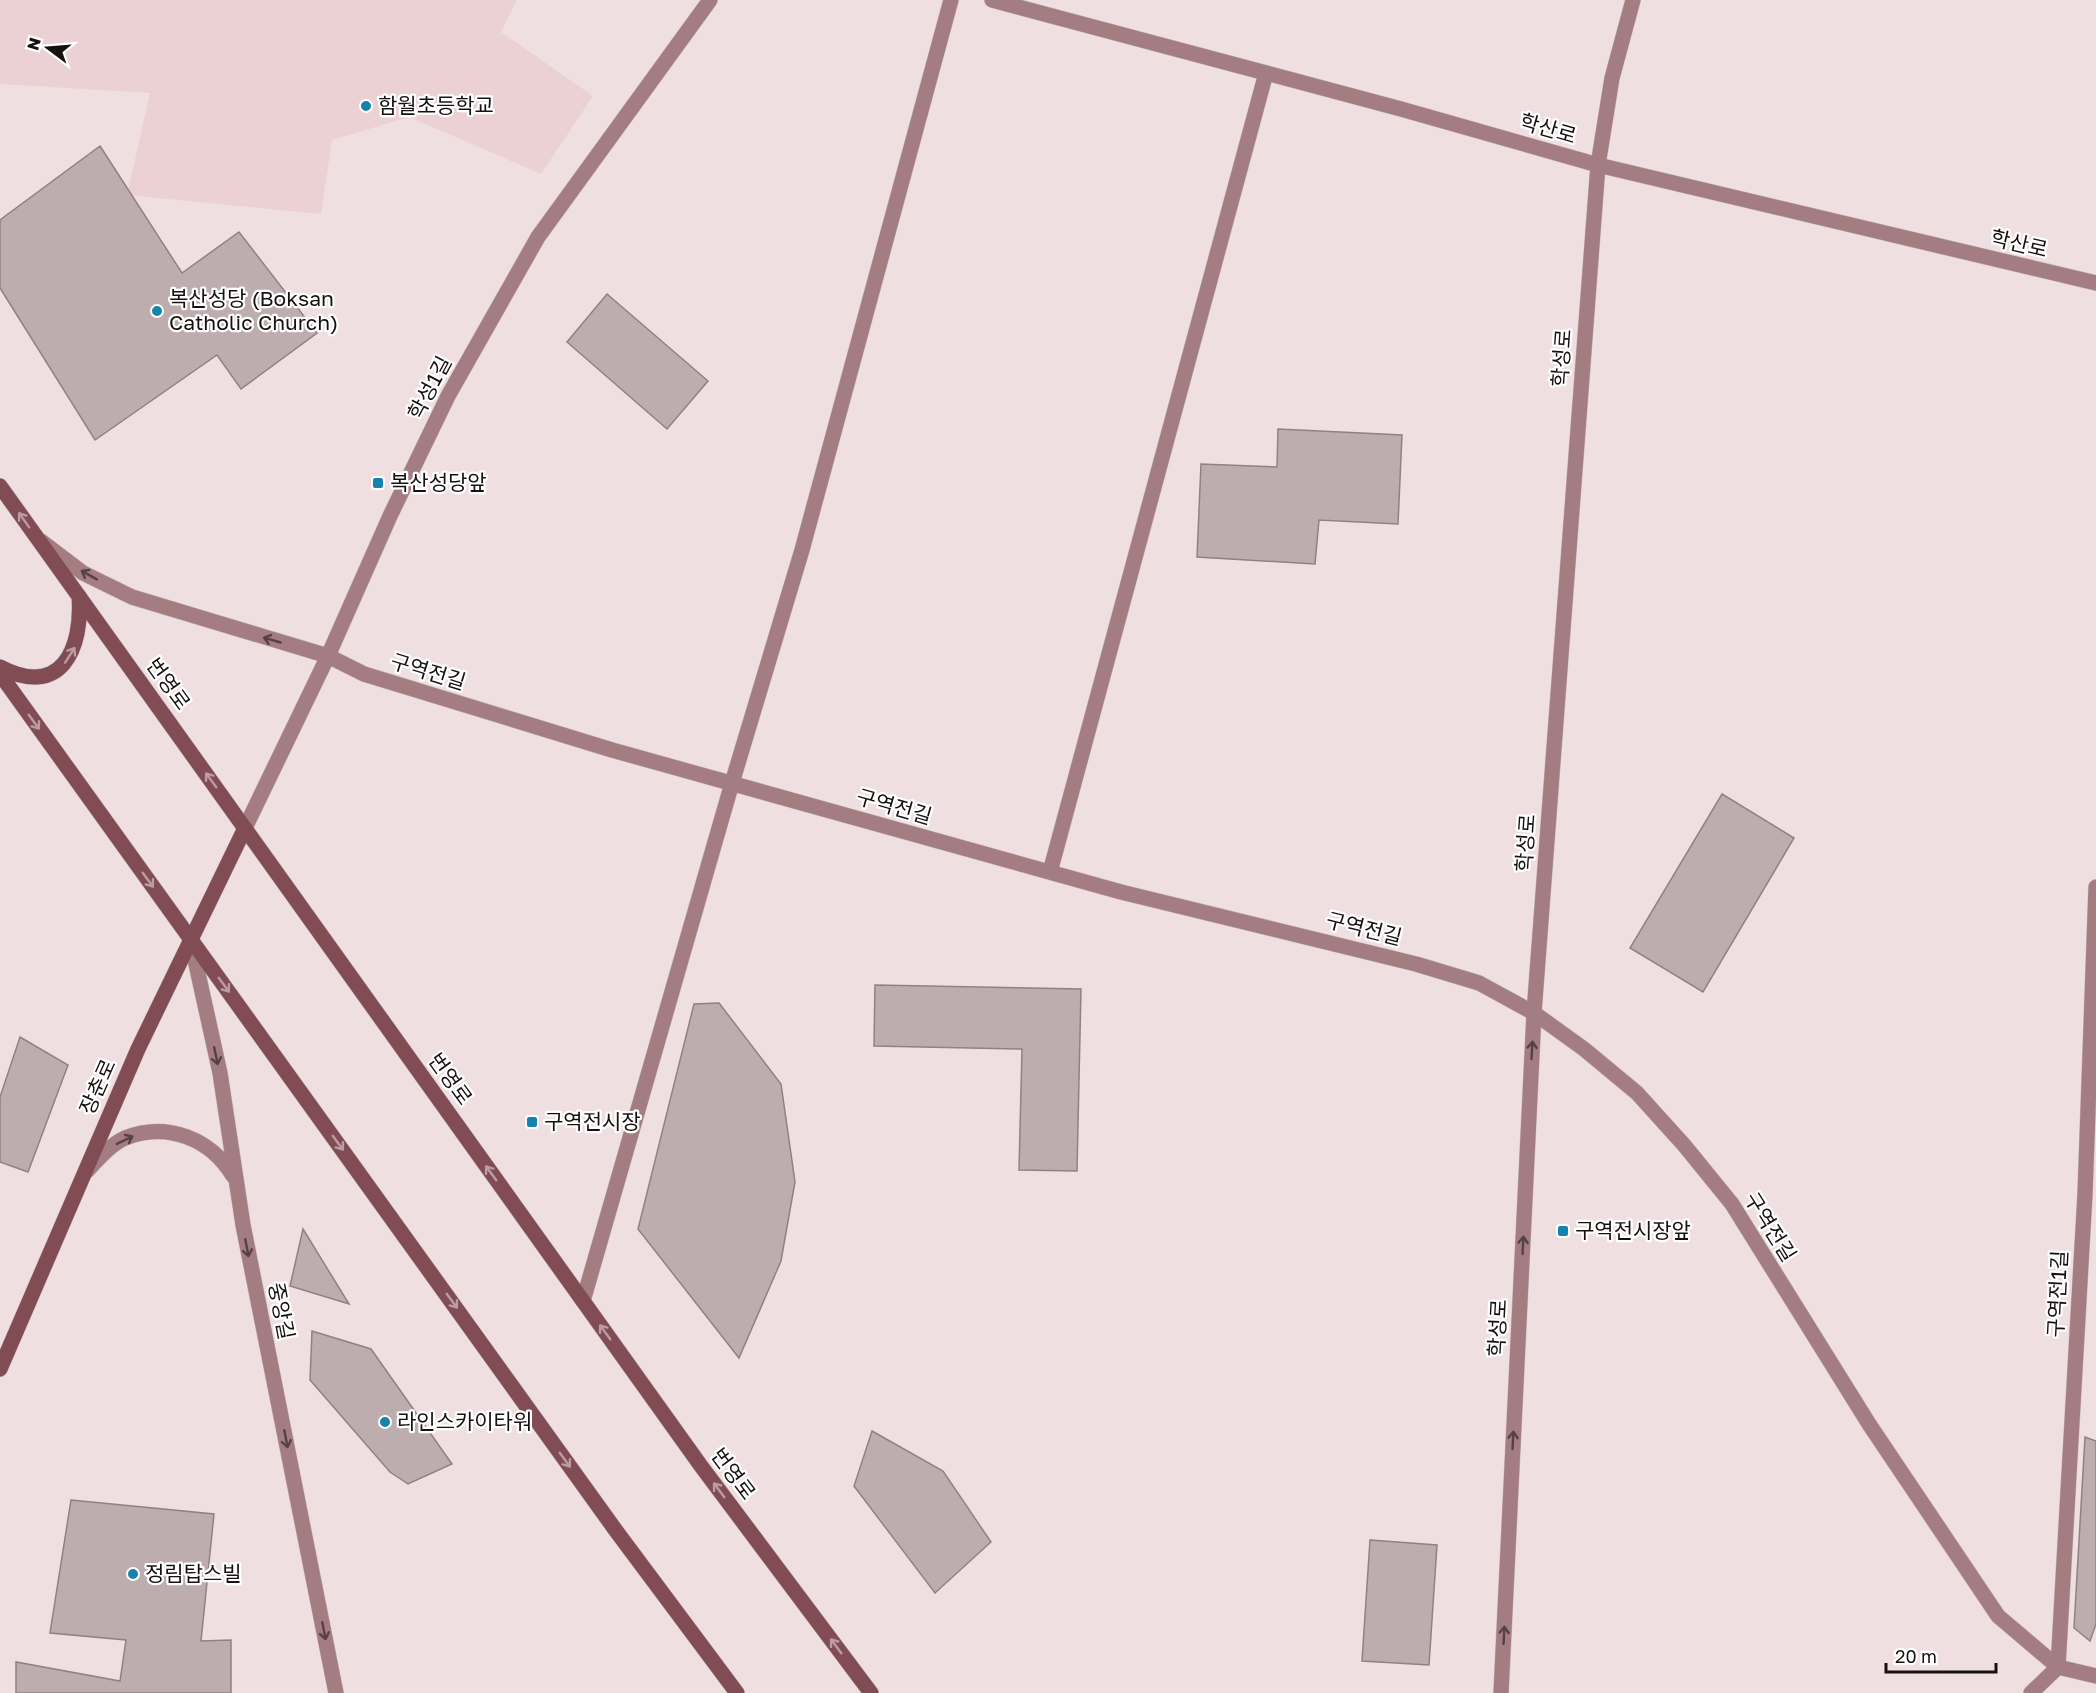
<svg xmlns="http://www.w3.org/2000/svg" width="2096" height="1693" font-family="'Golos Text','Noto Sans KR',sans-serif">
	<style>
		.built { fill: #ebd1d4 }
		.building { fill: #bdadae; stroke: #918183; stroke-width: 1.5 }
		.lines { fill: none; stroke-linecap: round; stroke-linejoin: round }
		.service-casing { stroke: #c9babc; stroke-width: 16 }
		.minor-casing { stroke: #c9babc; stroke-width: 16 }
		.tertiary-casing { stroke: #c9babc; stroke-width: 16 }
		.secondary-casing { stroke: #c9babc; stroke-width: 16 }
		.service { stroke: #a47d82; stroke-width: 15 }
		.minor { stroke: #a47d82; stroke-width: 15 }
		.tertiary { stroke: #a47d82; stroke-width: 15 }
		.secondary { stroke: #814c54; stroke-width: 15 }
		.oneway { stroke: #ba9da1 }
		.oneway2 { stroke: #564144 }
		.poi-dot { fill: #1583ab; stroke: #fff; stroke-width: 2 }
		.labels { text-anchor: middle; stroke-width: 4.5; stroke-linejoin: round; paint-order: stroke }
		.poi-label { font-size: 21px; fill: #161011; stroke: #fff; text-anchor: start }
		.street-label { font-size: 21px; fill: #161011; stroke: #fff }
	</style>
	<rect width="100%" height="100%" fill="#f0dfe1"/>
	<path class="built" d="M0,0H517L501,32L593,96L541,174L409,117L332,140L321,214L127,195L150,93L0,84Z"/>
	<path class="building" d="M100,146L182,273L239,232L317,333L241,389L217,355L95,440L0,288V220Z
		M607,294L708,381L667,429L567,342Z
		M1278,429L1402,435L1398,524L1319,520L1315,564L1197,557L1201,464L1277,467Z
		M1722,794L1794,838L1703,992L1630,948Z
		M875,985L1081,989L1077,1171L1019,1170L1022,1049L874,1046Z
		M719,1003L781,1084L795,1182L781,1261L739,1358L638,1229L694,1004Z
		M20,1037L68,1065L28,1172L0,1162V1097Z
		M303,1229L349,1304L290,1286Z
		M312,1331L371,1349L452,1464L408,1484L390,1472L310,1380Z
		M872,1431L943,1471L991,1542L935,1593L854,1486Z
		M2085,1437L2096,1441V1624L2090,1641L2074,1628Z
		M71,1500L214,1514L201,1641L231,1640V1693H16V1662L120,1681L126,1640L50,1633Z
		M1370,1540L1437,1545L1429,1665L1362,1661Z"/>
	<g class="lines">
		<g class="service-casing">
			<path id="service" d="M2031,1693L2058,1667L2085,1194L2096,887"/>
		</g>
		<g class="minor-casing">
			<path id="minor" d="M992,0L1401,109L1598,165L2096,283
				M328,656L364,674L612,750L1121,892L1416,964L1479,983L1534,1013L1584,1049L1637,1093L1684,1145L1732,1204L1869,1424L1998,1616L2058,1667L2096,1676
				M1050,872L1266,73
				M583,1301L732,783L802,550L951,0"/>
		</g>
		<g class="tertiary-casing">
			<path id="tertiary" d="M41,541L83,573L132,597L328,656
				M245,828L328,656L390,516L448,396L538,237L710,0
				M190,937L220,1073L243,1225L336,1693
				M87,1171C98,1159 110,1145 125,1138C167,1121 211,1139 233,1176
				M1501,1693L1534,1013L1598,165L1612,78L1633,0"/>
		</g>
		<g class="secondary-casing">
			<path id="secondary" d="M0,486L701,1466L871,1693
				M0,667C61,699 83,649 79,596
				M0,674L614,1528L737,1693
				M0,1369L138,1049L245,828"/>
		</g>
		<use href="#service" class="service"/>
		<use href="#minor" class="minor"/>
		<use href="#tertiary" class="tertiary"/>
		<use href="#secondary" class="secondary"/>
	</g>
	<defs><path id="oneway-shaft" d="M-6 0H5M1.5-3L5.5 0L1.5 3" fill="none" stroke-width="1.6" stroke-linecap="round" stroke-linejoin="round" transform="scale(1.5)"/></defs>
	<g class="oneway">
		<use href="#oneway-shaft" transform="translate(24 520) rotate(-125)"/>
		<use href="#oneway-shaft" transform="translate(70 655) rotate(-57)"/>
		<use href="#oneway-shaft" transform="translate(34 722) rotate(54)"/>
		<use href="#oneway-shaft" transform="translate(211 780) rotate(-126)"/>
		<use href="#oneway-shaft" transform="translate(148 880) rotate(54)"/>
		<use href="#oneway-shaft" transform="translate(224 985) rotate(54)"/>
		<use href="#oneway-shaft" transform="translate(338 1143) rotate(54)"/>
		<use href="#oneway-shaft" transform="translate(491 1173) rotate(-126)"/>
		<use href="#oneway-shaft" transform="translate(452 1301) rotate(54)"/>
		<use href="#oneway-shaft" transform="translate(605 1332) rotate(-126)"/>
		<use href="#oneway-shaft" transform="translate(565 1460) rotate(54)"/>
		<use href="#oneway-shaft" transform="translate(719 1490) rotate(-127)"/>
		<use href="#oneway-shaft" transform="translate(836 1646) rotate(-127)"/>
	</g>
	<g class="oneway2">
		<use href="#oneway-shaft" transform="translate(89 575) rotate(-151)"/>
		<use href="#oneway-shaft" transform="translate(272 640) rotate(-164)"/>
		<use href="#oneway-shaft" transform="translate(1532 1050) rotate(-87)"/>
		<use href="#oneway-shaft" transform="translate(216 1056) rotate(78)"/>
		<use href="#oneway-shaft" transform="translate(125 1140) rotate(-26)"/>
		<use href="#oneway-shaft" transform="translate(1523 1245) rotate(-87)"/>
		<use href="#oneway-shaft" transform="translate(247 1248) rotate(79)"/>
		<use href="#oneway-shaft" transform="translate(286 1439) rotate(79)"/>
		<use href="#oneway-shaft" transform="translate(1513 1440) rotate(-87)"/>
		<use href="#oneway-shaft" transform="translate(324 1631) rotate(79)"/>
		<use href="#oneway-shaft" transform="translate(1504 1635) rotate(-87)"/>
	</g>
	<g class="poi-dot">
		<circle cx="366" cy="106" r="6"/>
		<circle cx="157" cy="311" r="6"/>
		<rect x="372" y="477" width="12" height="12" rx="3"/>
		<rect x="526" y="1116" width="12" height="12" rx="3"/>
		<rect x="1557" y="1225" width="12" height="12" rx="3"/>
		<circle cx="385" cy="1422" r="6"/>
		<circle cx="133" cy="1574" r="6"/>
	</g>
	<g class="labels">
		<g class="poi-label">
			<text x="378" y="113">함월초등학교</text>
			<text x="169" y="306">복산성당 (Boksan<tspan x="169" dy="24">Catholic Church)</tspan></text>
			<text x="390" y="490">복산성당앞</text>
			<text x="544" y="1129">구역전시장</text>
			<text x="1575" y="1238">구역전시장앞</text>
			<text x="397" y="1429">라인스카이타워</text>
			<text x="145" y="1581">정림탑스빌</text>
		</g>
		<g class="street-label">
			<text transform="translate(1548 129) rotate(16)" y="7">학산로</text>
			<text transform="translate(2019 244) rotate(13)" y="7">학산로</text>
			<text transform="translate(1562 358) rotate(-86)" y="7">학성로</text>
			<text transform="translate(430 388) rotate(-62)" y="7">학성1길</text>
			<text transform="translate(428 672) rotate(17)" y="7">구역전길</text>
			<text transform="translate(168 684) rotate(54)" y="7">번영로</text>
			<text transform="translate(894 807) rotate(16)" y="7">구역전길</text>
			<text transform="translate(1526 843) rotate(-86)" y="7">학성로</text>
			<text transform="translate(1364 929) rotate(14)" y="7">구역전길</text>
			<text transform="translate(450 1079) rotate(54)" y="7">번영로</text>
			<text transform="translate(98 1087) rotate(-66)" y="7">장춘로</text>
			<text transform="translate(1770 1227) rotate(58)" y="7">구역전길</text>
			<text transform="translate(2058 1294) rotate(-87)" y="7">구역전1길</text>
			<text transform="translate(281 1311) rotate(79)" y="7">중앙길</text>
			<text transform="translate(1498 1328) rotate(-87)" y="7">학성로</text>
			<text transform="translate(733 1474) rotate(53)" y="7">번영로</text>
		</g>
	</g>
	<g transform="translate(48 48) rotate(286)" stroke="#ffffff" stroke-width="4.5" paint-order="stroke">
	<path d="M0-4.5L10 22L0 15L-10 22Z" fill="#161011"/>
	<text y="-9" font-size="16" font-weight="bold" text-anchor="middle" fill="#161011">N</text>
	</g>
	<path d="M1886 1663v9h110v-9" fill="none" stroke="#161011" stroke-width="3"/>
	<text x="1895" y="1663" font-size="18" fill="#161011" stroke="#ffffff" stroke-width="4.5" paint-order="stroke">20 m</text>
</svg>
